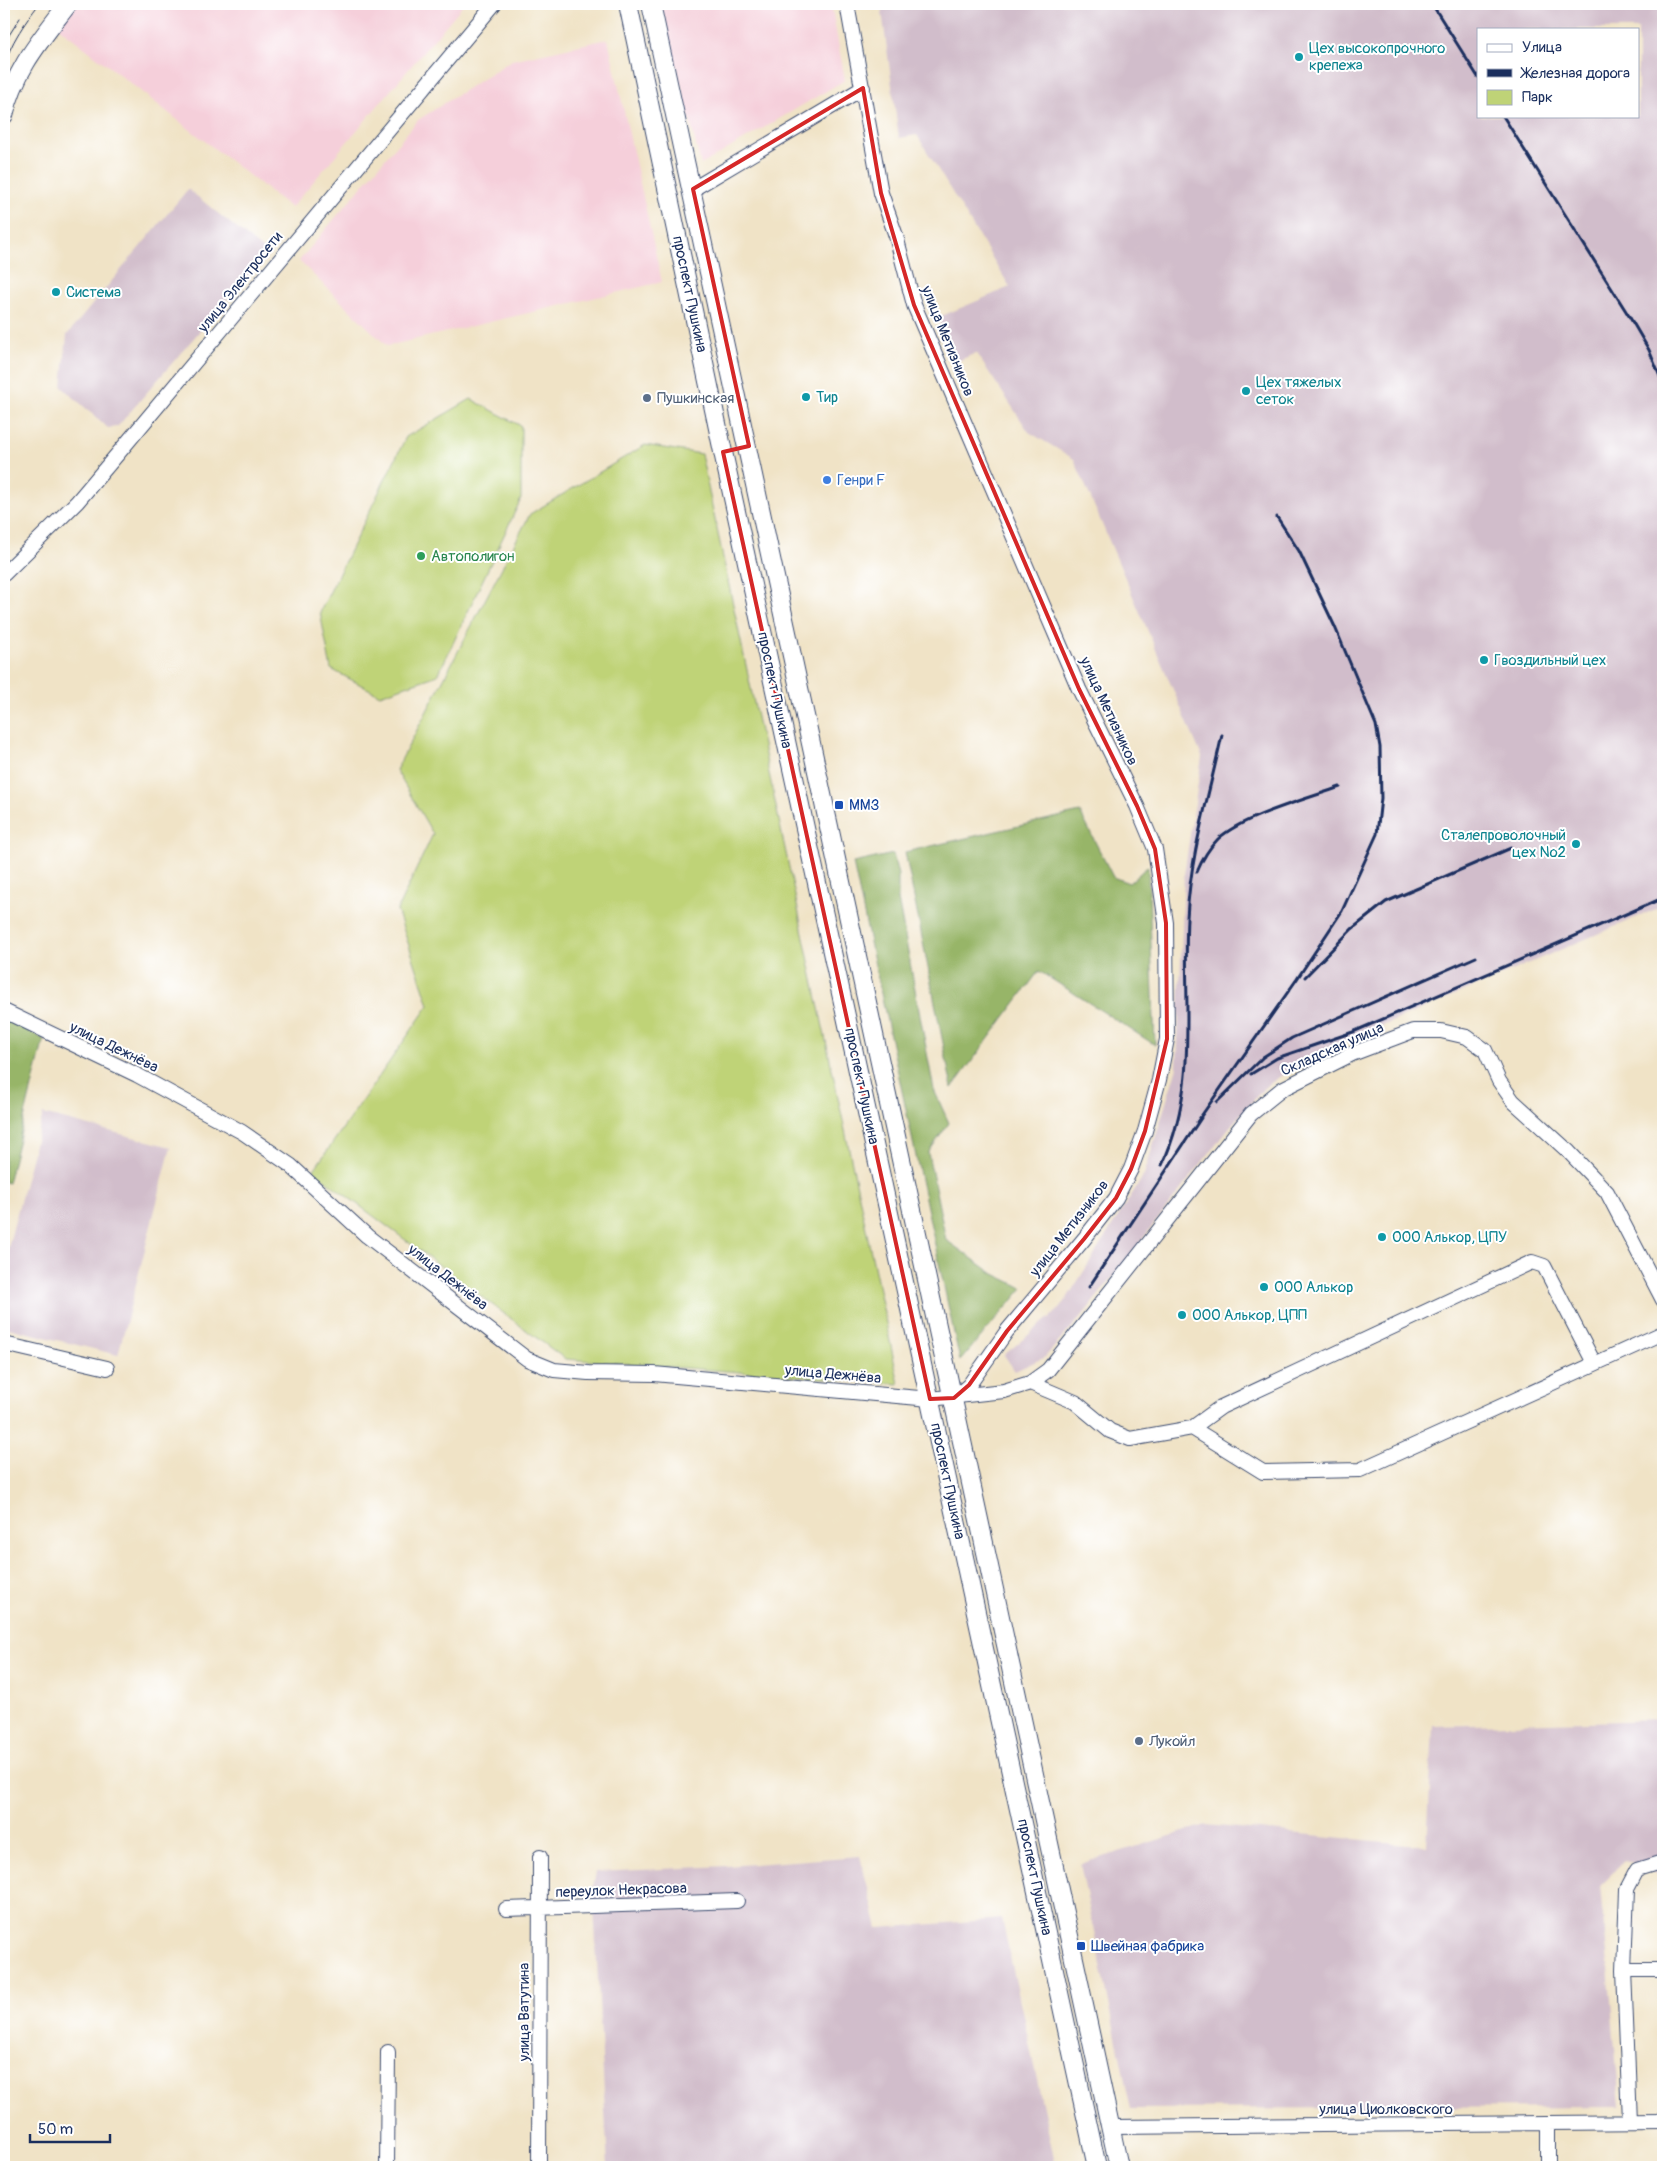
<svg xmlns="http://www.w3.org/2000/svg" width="1667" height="2171" font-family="Pangolin,sans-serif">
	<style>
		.built { fill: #f5cfda }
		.industrial { fill: #d1bdcb; fill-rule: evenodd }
		.green { fill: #bfd377; stroke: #6d816a }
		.forest { fill: #97b568; stroke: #597263 }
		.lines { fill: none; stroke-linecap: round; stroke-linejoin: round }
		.minor-casing { stroke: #3b4a6e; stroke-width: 16 }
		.major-casing { stroke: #3b4a6e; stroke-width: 20 }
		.minor { stroke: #fff; stroke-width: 14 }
		.major { stroke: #fff; stroke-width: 18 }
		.tram { stroke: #1b2f5e; stroke-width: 1 }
		.rail { stroke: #1b2f5e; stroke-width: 3 }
		.marked { fill: none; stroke: #d62828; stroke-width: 4; stroke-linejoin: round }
		.culture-dot { fill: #0f9aa8; stroke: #fff; stroke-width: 2 }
		.service-dot { fill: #5c6f8a; stroke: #fff; stroke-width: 2 }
		.shop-dot { fill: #3f7fe0; stroke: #fff; stroke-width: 2 }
		.leisure-dot { fill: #2e9e5b; stroke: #fff; stroke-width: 2 }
		.transit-dot { fill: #1a4fb4; stroke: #fff; stroke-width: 2 }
		.labels { text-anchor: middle; stroke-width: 4; stroke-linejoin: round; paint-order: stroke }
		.culture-label { font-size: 15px; fill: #0d838f; stroke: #fff; text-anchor: start }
		.street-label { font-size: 15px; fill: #1b2f5e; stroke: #fff }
		.service-label { font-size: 15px; fill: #4e5e75; stroke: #fff; text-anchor: start }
		.shop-label { font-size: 15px; fill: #366cbe; stroke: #fff; text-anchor: start }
		.leisure-label { font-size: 15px; fill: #27864d; stroke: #fff; text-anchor: start }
		.transit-label { font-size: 15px; fill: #164399; stroke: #fff; text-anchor: start }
	</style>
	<rect width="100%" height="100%" fill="#fff"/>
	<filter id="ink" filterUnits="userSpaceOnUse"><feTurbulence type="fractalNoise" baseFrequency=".02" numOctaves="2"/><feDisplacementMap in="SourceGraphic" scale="10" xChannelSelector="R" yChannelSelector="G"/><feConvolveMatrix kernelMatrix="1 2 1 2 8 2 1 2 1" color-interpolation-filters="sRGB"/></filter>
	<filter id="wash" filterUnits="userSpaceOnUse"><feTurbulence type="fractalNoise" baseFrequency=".0096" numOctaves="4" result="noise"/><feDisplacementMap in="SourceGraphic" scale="20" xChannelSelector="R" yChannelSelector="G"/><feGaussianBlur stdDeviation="1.12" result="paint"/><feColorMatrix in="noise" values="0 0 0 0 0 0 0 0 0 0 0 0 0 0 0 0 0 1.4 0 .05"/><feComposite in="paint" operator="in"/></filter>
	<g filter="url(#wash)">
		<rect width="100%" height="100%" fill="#f0e3c6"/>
		<path class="built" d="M77,4H464L291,208L58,27Z
			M661,4H831L845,80L701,165Z
			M608,39L662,282L387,346L299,261L418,120L512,60Z"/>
		<path class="industrial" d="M881,4H1663V906L1307,1058L1265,1087L1232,1124L1083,1315L1045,1357L1015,1371L1004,1355L1061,1308L1144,1175L1177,1067L1184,875L1202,757L1074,459L1029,432L976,353L958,361L937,318L1010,287L917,135L899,138ZM1478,29H1638V116H1478Z
			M188,189L267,253L118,426L108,428L62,387L67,335Z
			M43,1114L171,1147L118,1355L4,1327V1263Z
			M1663,1720V1875L1625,1861L1601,1884L1620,2107L1131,2109L1080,1864L1206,1825L1427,1846L1433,1726Z
			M860,1856L878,1928L1002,1919L1056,2167H608L593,1888L596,1872L727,1866Z"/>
		<path class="green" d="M471,399L521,426V499L438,675L380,695L331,669L320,612L406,437Z
			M645,445L701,454L899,1384L565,1359L313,1171L429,1005L397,910L433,834L396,770L530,514Z"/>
		<path class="forest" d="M1080,812L1113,877L1129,883L1148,866L1155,1045L1039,971L952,1088L905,852Z
			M893,854L898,875V899L934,1090L949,1123L928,1153L946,1240L994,1274L1023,1288L960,1361L853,863Z
			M4,1019L44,1039L8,1183L4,1182Z"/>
	</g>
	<g filter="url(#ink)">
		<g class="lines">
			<g class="minor-casing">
				<path id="minor" d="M847,4L881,193L896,236L914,305L1079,689L1137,806L1155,849L1166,923L1167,1039L1159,1080L1145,1131L1131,1169L1116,1198L1084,1239L1007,1331L969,1385L954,1398
					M693,189L863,88
					M4,574L77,502L121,450L494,4
					M4,1011L137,1075L242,1132L290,1165L367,1236L527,1359L554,1370L588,1373L654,1374L930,1399L1004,1391L1030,1383L1048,1370L1251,1114L1282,1089L1352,1054L1413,1031H1441L1467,1037L1485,1050L1499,1081L1513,1101L1569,1152L1607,1192L1663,1300
					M4,1344L107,1368
					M1030,1383L1075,1402L1110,1431L1130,1439L1192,1428L1221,1407L1532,1262L1544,1266L1594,1363
					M1192,1428L1263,1472L1360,1470L1663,1333
					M506,1909L737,1901
					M1624,1970H1663
					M1630,2122L1624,1970L1627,1889L1637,1870L1663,1862
					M1110,2127L1663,2122
					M387,2167L388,2052
					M539,2167L540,1857
					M1548,2167V2124"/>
			</g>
			<g class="major-casing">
				<path id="major" d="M628,4L723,452L1097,2167
					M651,4L1119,2167
					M4,115C15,69 40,41 68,4"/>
			</g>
			<use href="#minor" class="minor"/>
			<use href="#major" class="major"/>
			<path class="tram" d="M4,43L20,18
				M4,67C10,43 24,24 39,4"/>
			<path class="rail" d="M1432,4L1478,77
				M1503,116L1629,316L1649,350L1663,384
				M1197,872C1202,860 1209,848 1218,839C1243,816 1307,799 1340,787
				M1305,977L1352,929L1386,902L1511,848
				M1251,1074L1277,1058L1353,1032L1663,898
				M1217,1102L1263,1057L1292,1038L1476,957
				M1197,1122L1297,979L1342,911L1377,834L1381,798L1380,747L1376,725L1335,627L1299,551L1277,517
				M1162,1165C1199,1086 1183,1002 1187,918C1190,856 1209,795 1222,735
				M1089,1287L1201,1118"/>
		</g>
	</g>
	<path class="marked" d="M863,88L881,193L914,305L1079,689L1137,806L1155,849L1166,923L1167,1039L1145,1131L1131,1169L1116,1198L1084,1239L1007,1331L969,1385L954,1398L930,1399L723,452L749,446L693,189Z"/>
	<g class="culture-dot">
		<circle cx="1299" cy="57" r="5"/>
		<circle cx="56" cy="292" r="5"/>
		<circle cx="1246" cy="391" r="5"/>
		<circle cx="806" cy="397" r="5"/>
		<circle cx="1484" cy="660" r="5"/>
		<circle cx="1576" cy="844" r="5"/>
		<circle cx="1382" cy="1237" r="5"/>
		<circle cx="1264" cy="1287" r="5"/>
		<circle cx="1182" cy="1315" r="5"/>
	</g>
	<g class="service-dot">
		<circle cx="647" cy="398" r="5"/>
		<circle cx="1139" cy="1741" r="5"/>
	</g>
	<circle class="shop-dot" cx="827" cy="480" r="5"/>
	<circle class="leisure-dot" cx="421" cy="556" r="5"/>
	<g class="transit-dot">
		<rect x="834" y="800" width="10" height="10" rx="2.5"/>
		<rect x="1076" y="1941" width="10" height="10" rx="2.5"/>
	</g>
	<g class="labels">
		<g class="culture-label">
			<text x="1309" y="53">Цех высокопрочного<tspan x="1309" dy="17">крепежа</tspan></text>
			<text x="66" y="297">Система</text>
			<text x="1256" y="387">Цех тяжелых<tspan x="1256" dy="17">сеток</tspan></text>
			<text x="816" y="402">Тир</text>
			<text x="1494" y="665">Гвоздильный цех</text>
			<text x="1566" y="840" text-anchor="end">Сталепроволочный<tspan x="1566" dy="17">цех №2</tspan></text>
			<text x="1392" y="1242">ООО Алькор, ЦПУ</text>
			<text x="1274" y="1292">ООО Алькор</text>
			<text x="1192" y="1320">ООО Алькор, ЦПП</text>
		</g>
		<g class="street-label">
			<text transform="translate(240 282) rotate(-51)" y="5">улица Электросети</text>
			<text transform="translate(690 294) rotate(78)" y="5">проспект Пушкина</text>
			<text transform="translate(948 341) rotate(68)" y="5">улица Метизников</text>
			<text transform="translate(775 690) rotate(78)" y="5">проспект Пушкина</text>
			<text transform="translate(1109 711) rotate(65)" y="5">улица Метизников</text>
			<text transform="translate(114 1047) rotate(26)" y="5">улица Дежнёва</text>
			<text transform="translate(1332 1049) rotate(-24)" y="5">Складская улица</text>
			<text transform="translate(862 1086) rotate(78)" y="5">проспект Пушкина</text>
			<text transform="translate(1069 1228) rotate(-52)" y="5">улица Метизников</text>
			<text transform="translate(448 1277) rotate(38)" y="5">улица Дежнёва</text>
			<text transform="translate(833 1374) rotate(5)" y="5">улица Дежнёва</text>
			<text transform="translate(948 1481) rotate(78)" y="5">проспект Пушкина</text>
			<text transform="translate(1035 1877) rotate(78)" y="5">проспект Пушкина</text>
			<text transform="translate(621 1890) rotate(-2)" y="5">переулок Некрасова</text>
			<text transform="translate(524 2012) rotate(-90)" y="5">улица Ватутина</text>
			<text x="1386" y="2114">улица Циолковского</text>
		</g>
		<g class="service-label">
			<text x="657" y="403">Пушкинская</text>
			<text x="1149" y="1746">Лукойл</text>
		</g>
		<g class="shop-label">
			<text x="837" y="485">Генри F</text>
		</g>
		<g class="leisure-label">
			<text x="431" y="561">Автополигон</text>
		</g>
		<g class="transit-label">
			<text x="849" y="810">ММЗ</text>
			<text x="1091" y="1951">Швейная фабрика</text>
		</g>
	</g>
	<rect width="1667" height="2171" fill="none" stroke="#fff" stroke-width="20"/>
	<rect x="1477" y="28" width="162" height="90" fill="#ffffff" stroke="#a4acbf"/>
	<rect x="1487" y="44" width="25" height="8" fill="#ffffff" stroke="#a4acbf"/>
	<text x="1522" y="52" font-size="15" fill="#1b2f5e">Улица</text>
	<rect x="1487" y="69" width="25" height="8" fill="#1b2f5e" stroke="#a4acbf"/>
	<text x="1522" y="78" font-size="15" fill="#1b2f5e">Железная дорога</text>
	<rect x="1487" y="90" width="25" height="15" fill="#bfd377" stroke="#a4acbf"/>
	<text x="1522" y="102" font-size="15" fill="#1b2f5e">Парк</text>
	<path d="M30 2134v8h80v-8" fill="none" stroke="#1b2f5e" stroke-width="2.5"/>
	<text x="38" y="2134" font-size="15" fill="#1b2f5e" stroke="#ffffff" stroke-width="4" paint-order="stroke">50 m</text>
</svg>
